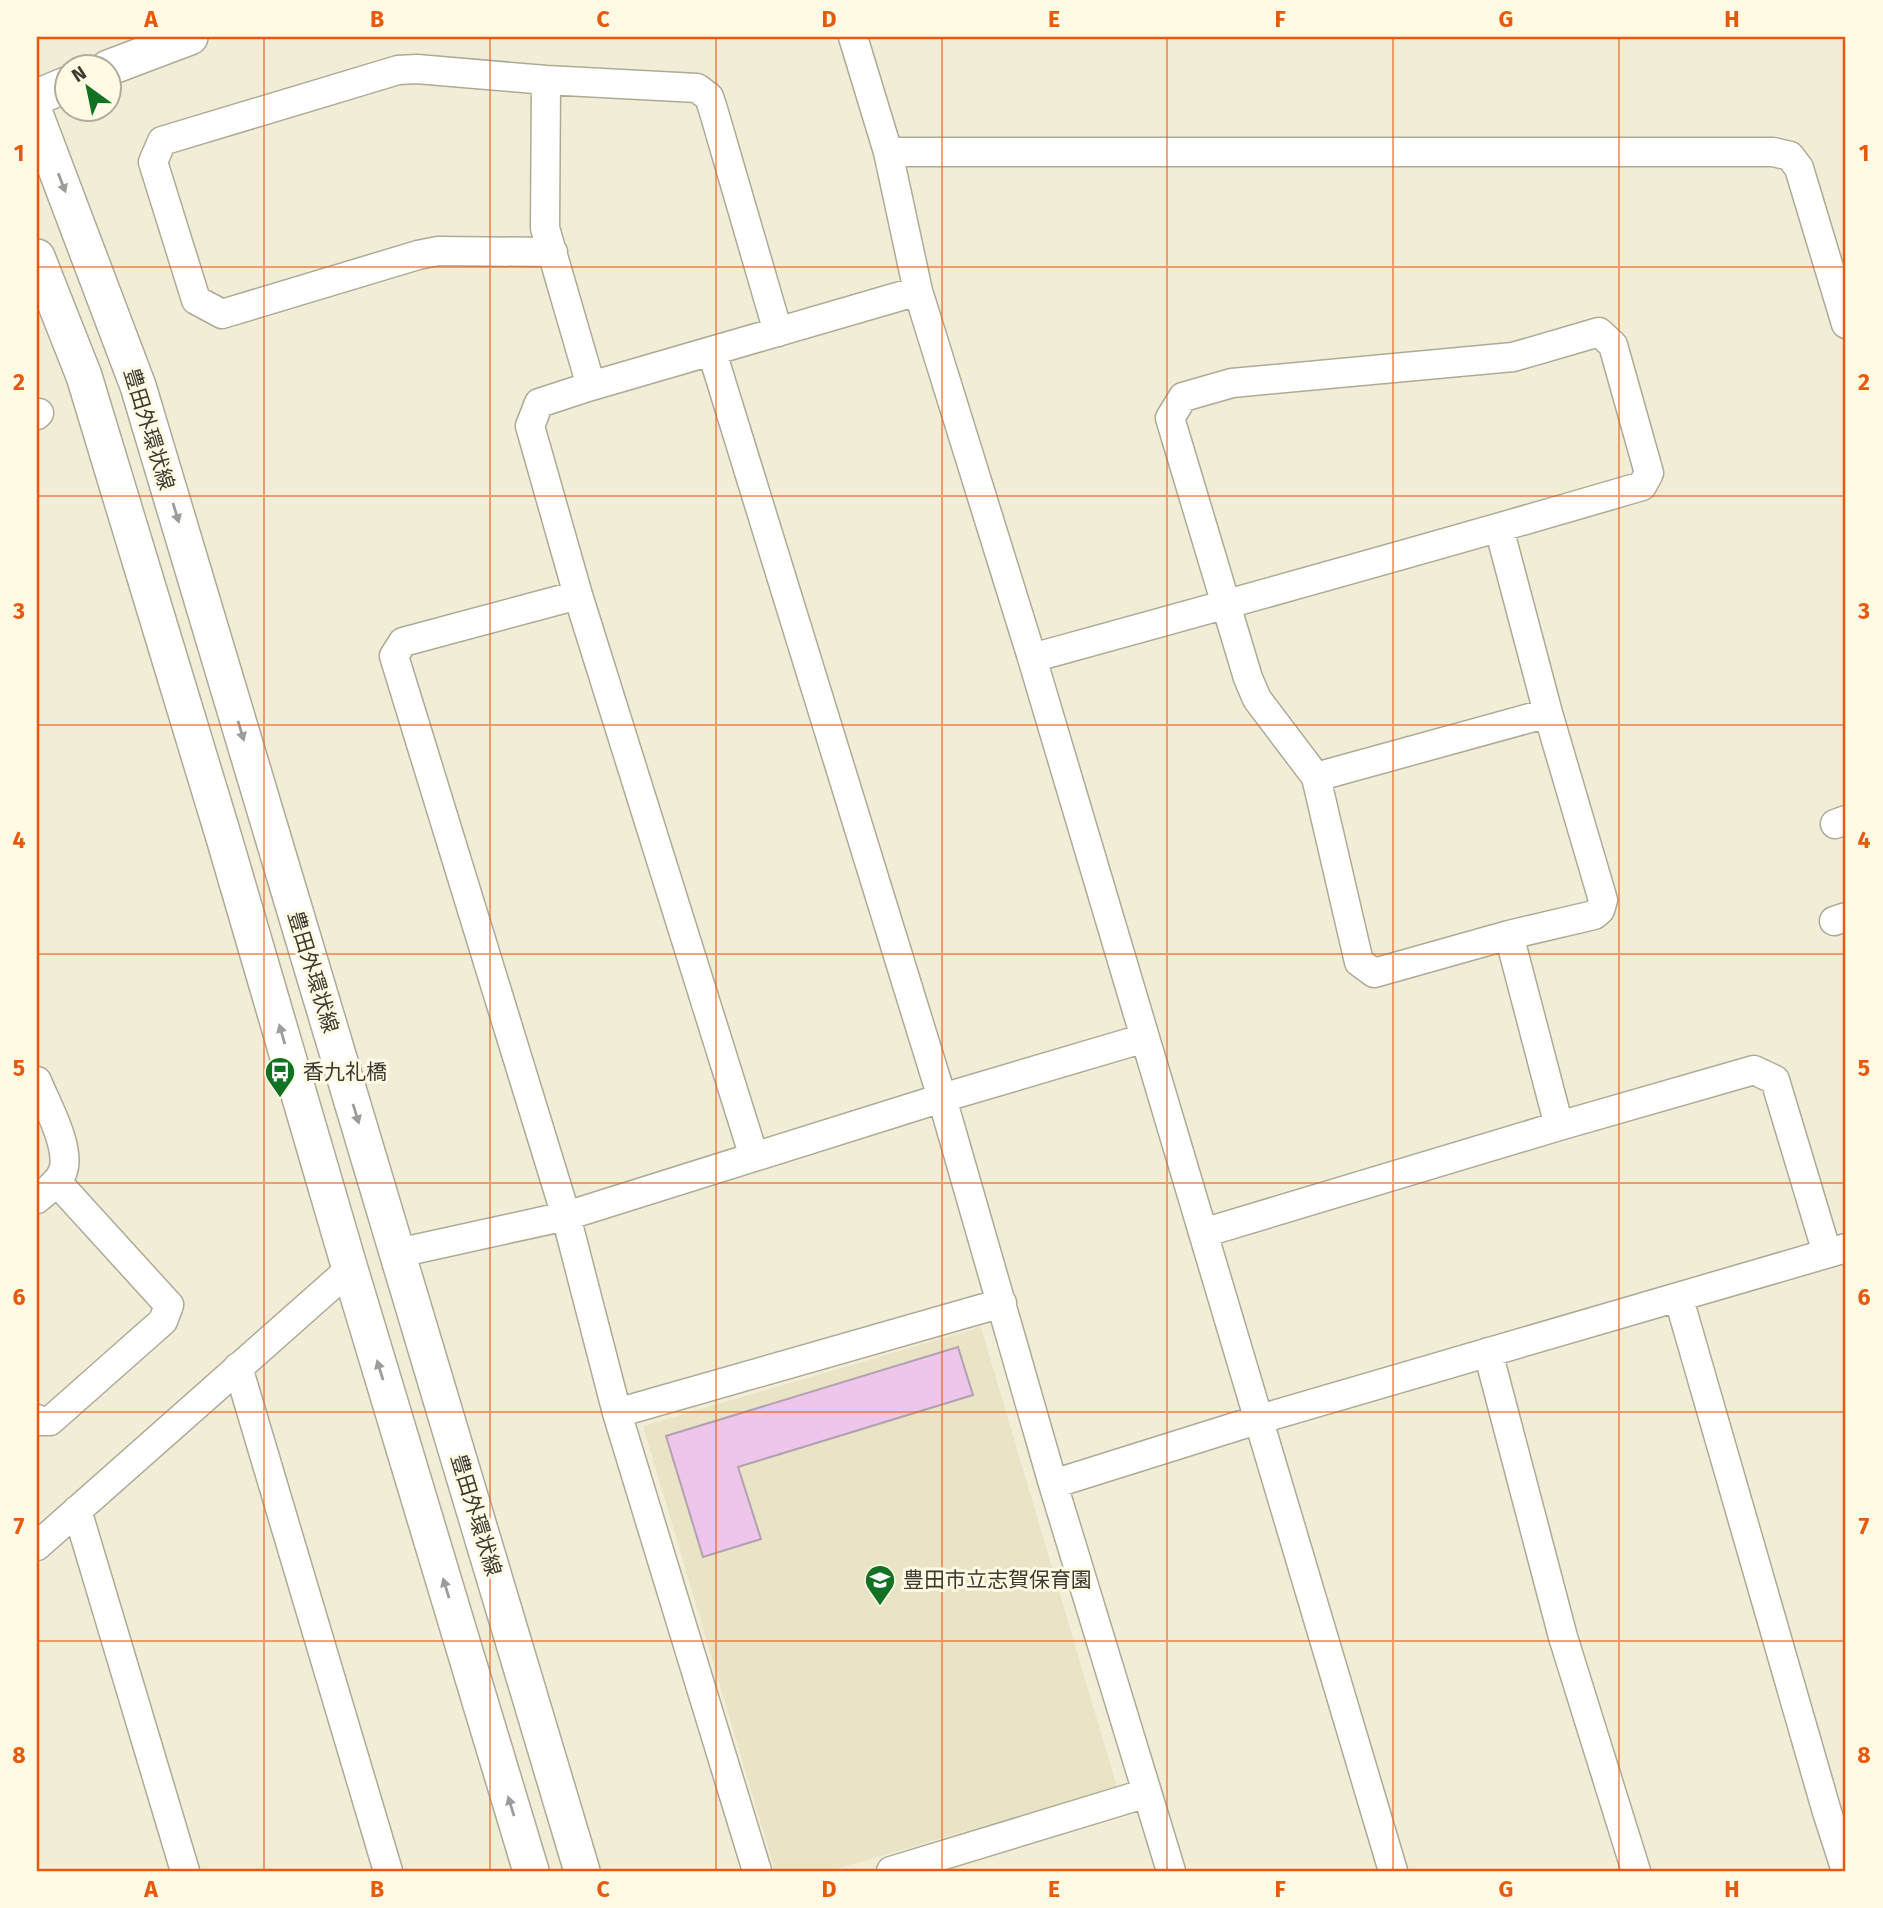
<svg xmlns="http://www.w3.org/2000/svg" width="1883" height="1908" font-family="'Fira Sans','Noto Sans JP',sans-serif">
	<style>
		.built { fill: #eae4c6 }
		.building { fill: #eec6ec; stroke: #b2a1b0; stroke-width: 2 }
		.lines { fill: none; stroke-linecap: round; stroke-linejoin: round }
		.minor-casing { stroke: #aeaa95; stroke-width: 31 }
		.tertiary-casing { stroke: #aeaa95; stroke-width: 38 }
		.minor { stroke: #fff; stroke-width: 28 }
		.tertiary { stroke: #fff; stroke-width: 35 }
		.oneway { fill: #9d9c98 }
		.grid { fill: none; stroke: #e8590c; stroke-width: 2; stroke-opacity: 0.55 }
		.labels { text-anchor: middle; stroke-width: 6; stroke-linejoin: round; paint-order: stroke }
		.street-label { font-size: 21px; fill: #3b3a31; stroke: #fffae4 }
		.poi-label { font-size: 21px; fill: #3b3a31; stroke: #fffae4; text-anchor: start }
		.neatline { fill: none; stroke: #e8590c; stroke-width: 2.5 }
		.grid-label { font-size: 23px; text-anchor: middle; font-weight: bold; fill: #e8590c }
	</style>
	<rect width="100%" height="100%" fill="#f2edd7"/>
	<path class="built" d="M981,1327L1117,1787L829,1871H775L643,1426Z"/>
	<path class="building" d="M958,1347L973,1395L738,1467L761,1539L703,1557L666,1436Z"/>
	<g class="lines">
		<g class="minor-casing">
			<path id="minor" d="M853,37L888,152L918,291L1032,658L1393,1871
				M546,80L545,228L591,386
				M888,152H1773L1790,156L1799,168L1846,324
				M553,252L438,251L418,255L222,314L196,300L153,162L162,141L398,70L417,69L546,80L697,88L709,97L713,109L778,332
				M712,352L942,1098L1053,1484L1171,1871
				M37,415L39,413
				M1499,528L1548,713
				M578,595L403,642L394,656L566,1216L617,1413L757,1871
				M1032,658C1235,602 1439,546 1642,486L1649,473L1613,345L1599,332L1513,357L1232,383L1183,397L1170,418L1248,678L1257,699L1316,777L1359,962L1374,973L1509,935L1594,915L1600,910L1603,900L1548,713L1316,777
				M1835,824L1846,820
				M1834,921L1846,917
				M1509,935L1559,1126
				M37,1081C46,1104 71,1147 63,1171C59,1183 46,1191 37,1199
				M754,1157L578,595L530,426L539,403L591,386L918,291
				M1203,1233L1559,1126L1754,1070L1775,1080L1827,1253
				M398,1253L566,1216L942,1098L1145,1038
				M1679,1299L1827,1812L1846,1871
				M1488,1352L1563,1637L1636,1871
				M238,1367L388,1871
				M617,1413L1002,1303
				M37,1419L39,1421H50L163,1321L169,1305L57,1182
				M1053,1484L1260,1419L1846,1248
				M77,1510L185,1871
				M37,1546L350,1269
				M891,1871L1147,1793"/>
		</g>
		<g class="tertiary-casing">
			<path id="tertiary" d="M108,68L190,37
				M37,97L66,85
				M37,119L138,386L582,1871
				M37,257L84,376L224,838L350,1269L531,1871"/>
		</g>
		<use href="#minor" class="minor"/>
		<use href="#tertiary" class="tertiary"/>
	</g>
	<defs><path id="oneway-solid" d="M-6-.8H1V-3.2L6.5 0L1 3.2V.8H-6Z" transform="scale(1.75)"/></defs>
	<g class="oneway">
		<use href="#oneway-solid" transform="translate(62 183) rotate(69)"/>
		<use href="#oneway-solid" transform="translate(176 513) rotate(73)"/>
		<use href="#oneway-solid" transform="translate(241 731) rotate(73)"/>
		<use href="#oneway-solid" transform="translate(282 1034) rotate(-106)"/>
		<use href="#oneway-solid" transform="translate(356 1114) rotate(73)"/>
		<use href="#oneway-solid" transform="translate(380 1370) rotate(-107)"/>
		<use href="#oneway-solid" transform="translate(446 1588) rotate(-107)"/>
		<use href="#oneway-solid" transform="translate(511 1806) rotate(-107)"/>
	</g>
	<path class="grid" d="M264,37V1871M490,37V1871M716,37V1871M942,37V1871M1167,37V1871M1393,37V1871M1619,37V1871M37,267H1846M37,496H1846M37,725H1846M37,954H1846M37,1183H1846M37,1412H1846M37,1641H1846"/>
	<defs>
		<g id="bus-pin" transform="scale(1.575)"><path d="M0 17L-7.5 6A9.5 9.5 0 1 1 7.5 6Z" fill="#107222" stroke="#fffae4"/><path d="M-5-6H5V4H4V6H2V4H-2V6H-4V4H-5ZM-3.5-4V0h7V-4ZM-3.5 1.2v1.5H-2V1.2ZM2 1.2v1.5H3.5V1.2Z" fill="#fff"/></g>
		<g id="school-pin" transform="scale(1.575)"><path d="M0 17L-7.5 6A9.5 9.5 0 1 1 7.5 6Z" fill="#107222" stroke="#fffae4"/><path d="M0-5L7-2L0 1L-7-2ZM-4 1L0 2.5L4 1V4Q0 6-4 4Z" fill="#fff"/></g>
	</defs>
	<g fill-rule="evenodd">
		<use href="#bus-pin" x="280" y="1072"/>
		<use href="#school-pin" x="880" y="1580"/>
	</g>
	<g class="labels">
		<g class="street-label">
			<text transform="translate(149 429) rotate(73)" y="7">豊田外環状線</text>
			<text transform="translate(313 972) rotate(73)" y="7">豊田外環状線</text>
			<text transform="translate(476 1515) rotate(73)" y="7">豊田外環状線</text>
		</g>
		<g class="poi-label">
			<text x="303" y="1079">香九礼橋</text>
			<text x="903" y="1587">豊田市立志賀保育園</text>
		</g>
	</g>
	<rect width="1883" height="1908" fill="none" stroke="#fffae4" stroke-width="77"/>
	<g transform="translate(88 88) rotate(327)"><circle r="33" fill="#fffae4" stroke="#b1ad9c" stroke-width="2"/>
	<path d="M0-5L12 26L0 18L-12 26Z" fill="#107222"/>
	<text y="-10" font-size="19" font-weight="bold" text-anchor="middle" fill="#3b3a31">N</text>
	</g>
	<rect x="38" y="38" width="1806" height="1832" class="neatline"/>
	<g class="grid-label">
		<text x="151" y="27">A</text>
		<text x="377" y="27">B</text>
		<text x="603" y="27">C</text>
		<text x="829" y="27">D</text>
		<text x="1054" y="27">E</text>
		<text x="1280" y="27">F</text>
		<text x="1506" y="27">G</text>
		<text x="1732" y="27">H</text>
		<text x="19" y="161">1</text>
		<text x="1864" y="161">1</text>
		<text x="19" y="390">2</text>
		<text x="1864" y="390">2</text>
		<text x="19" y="619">3</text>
		<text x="1864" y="619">3</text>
		<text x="19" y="848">4</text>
		<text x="1864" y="848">4</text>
		<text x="19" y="1076">5</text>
		<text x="1864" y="1076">5</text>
		<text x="19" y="1305">6</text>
		<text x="1864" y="1305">6</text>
		<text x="19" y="1534">7</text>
		<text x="1864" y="1534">7</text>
		<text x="19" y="1763">8</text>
		<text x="1864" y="1763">8</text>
		<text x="151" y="1897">A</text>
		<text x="377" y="1897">B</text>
		<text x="603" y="1897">C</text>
		<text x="829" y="1897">D</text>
		<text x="1054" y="1897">E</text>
		<text x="1280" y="1897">F</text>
		<text x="1506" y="1897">G</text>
		<text x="1732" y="1897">H</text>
	</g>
</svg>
